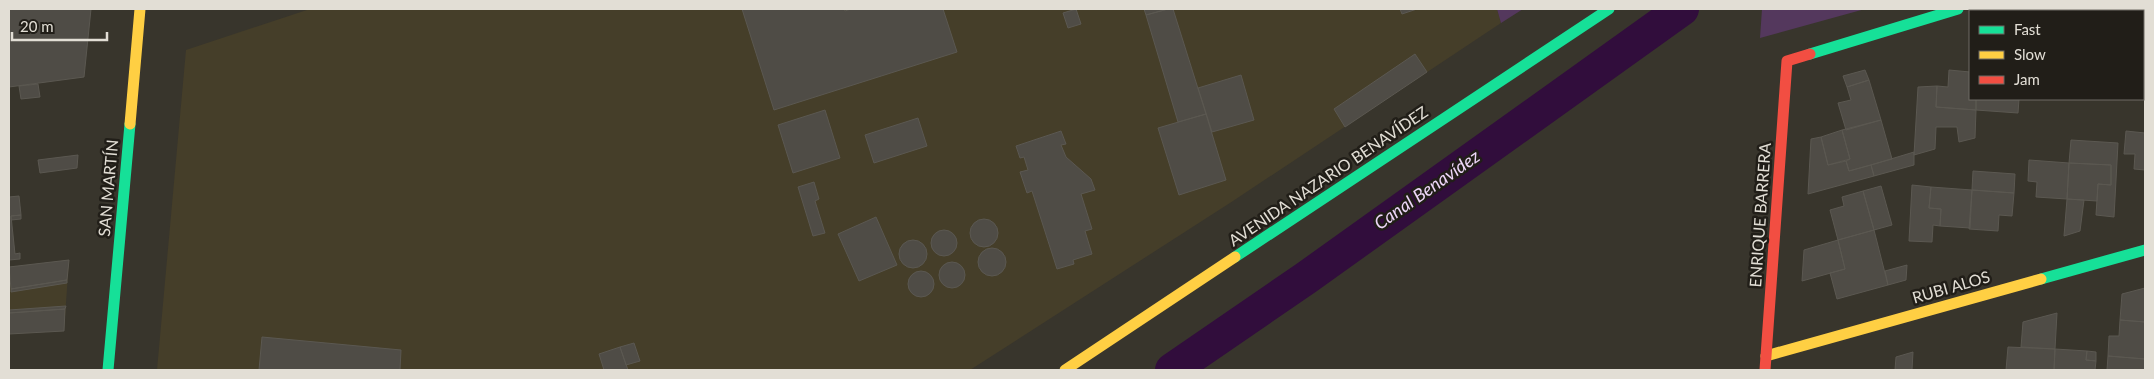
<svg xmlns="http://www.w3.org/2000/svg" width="2154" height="379" font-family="Lato,sans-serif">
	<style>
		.built { fill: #453e29 }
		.green { fill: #54385d }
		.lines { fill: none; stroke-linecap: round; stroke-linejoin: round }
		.canal { stroke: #310d3c; stroke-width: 34 }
		.building { fill: #4f4c46; stroke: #5b5851 }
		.fast { stroke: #16e098; stroke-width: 11 }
		.slow { stroke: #ffcf43; stroke-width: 11 }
		.jam { stroke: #f24e42; stroke-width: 11 }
		.labels { text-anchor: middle; stroke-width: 5; stroke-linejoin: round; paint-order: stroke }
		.street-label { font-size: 16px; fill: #e2ded5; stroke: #211e18 }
		.water-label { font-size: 18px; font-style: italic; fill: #eed7f9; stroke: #211e18 }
	</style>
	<rect width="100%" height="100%" fill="#38352c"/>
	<path class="built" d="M310,9H1497L1501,23L1233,201L970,370H157L186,50Z
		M69,260L64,331L9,334V267Z"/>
	<path class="green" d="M1497,9H1523L1501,23Z
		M1762,9H1865L1760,38Z"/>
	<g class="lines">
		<path class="canal" d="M1172,370L1306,278L1682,9"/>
	</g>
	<path class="building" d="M9,9H91L84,77L9,87Z
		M742,9H844L845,11L851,9H943L957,52L774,110Z
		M1076,9L1081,24L1068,28L1063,13Z
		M1144,9H1168L1146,15Z
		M1168,9H1173L1206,114L1178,122L1146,15Z
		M1400,9H1417L1402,14Z
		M2033,9H2052V11H2032Z
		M2133,9H2145V29L2143,28V11H2133Z
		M1415,54L1427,72L1345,127L1334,109Z
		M1865,70L1869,80L1847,87L1843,76Z
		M1949,70L1970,72V99H1976V110L1936,107L1937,86L1948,87Z
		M1241,75L1254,120L1212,132L1198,88Z
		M1869,80L1881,120L1846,130L1838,103L1851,100L1847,87Z
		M38,84L40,97L21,99L19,86Z
		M1937,86L1936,107L1976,110L1975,138L1959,142L1957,127H1936L1935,149L1914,155L1918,87Z
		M1976,99H2019L2018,113L1976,110Z
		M825,110L840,158L793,173L778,125Z
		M1206,114L1226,180L1179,195L1158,128Z
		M918,118L927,146L874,163L865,135Z
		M1881,120L1892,159L1849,171L1846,161L1850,159L1842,130Z
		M1842,130L1850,159L1828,165L1821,137Z
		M1061,131L1066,144L1061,145L1066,157L1091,179L1095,190L1081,194L1092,229L1085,231L1092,254L1073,260L1074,264L1057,269L1032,191L1027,193L1020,172L1028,170L1024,157L1020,158L1016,146Z
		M2126,131L2145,133V170L2134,169L2135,154H2124Z
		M1821,137L1828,165L1846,161L1849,171L1871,165L1874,176L1808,194L1811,139Z
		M2071,140L2118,143L2114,217L2096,215L2098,184L2111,185V165L2069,163Z
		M1914,152V165L1874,176L1871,165Z
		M78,155L77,168L40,173L38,160Z
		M2029,160L2069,163L2067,199L2036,197L2037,182L2028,181Z
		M2069,163L2111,165V185L2098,184L2097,201L2067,199Z
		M1973,171L2015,174L2014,193L1972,190Z
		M814,182L819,199L815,201L825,233L813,236L798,187Z
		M1912,185L1931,187L1929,208L1941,209L1940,226L1933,225L1932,242L1909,241Z
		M1881,186L1892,225L1874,230L1863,191Z
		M1931,187L1972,190L1970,228L1940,226L1941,209L1929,208Z
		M1972,190L2014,193L2012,216L1999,215L1998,231L1969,229Z
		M1863,191L1874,230L1838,240L1830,210L1844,206L1842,197Z
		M19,196L21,215L11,216L15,254L20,253V259L9,260V197Z
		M2067,199L2084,200L2080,231L2064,236Z
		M21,215V219L11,220V216Z
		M876,217L897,265L859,281L838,234Z
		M970 233a14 14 0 1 1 28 0a14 14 0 1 1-28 0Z
		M931 243a13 13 0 1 1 26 0a13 13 0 1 1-26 0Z
		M1874,230L1888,285L1837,299L1830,273L1845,269L1838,240Z
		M1838,240L1845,269L1802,281L1804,250Z
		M899 254a14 14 0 1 1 28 0a14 14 0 1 1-28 0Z
		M978 262a14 14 0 1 1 28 0a14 14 0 1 1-28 0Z
		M69,260L67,280L11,289L9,267Z
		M939 275a13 13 0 1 1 26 0a13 13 0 1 1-26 0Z
		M1907,265L1906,280L1888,285L1885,271Z
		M908 284a13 13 0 1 1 26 0a13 13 0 1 1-26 0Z
		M67,280V283L11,292V289Z
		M2145,288V322L2120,320L2122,294Z
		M66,306L65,309L9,313V310Z
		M65,309L64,331L9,334V313Z
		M2057,313L2055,349L2021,347L2023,322Z
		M2120,320L2145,322V359L2108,356L2109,336H2119Z
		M262,337L401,350L400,370H259Z
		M634,343L640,361L626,365L620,347Z
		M620,347L628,370H604L599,354Z
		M2008,347L2055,349L2054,370H2006Z
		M2055,349L2087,351L2086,360L2096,361L2095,370H2054Z
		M2087,351L2096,352V361L2086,360Z
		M1913,352L1912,370H1895L1896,357Z
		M2108,356L2145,359V370H2107Z"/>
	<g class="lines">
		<path class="fast" d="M1810,54L1958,9
			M1235,257L1609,9
			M2041,279L2145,250
			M108,370L130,124"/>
		<path class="slow" d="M130,124L140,9
			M1766,356L2041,279
			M1065,370L1235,257"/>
		<path class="jam" d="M1765,370L1787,61L1810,54"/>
	</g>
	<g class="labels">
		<g class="street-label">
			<text transform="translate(1328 176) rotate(-34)" y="6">AVENIDA NAZARIO BENAVÍDEZ</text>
			<text transform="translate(108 188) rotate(-85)" y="6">SAN MARTÍN</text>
			<text transform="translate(1760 215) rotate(-86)" y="6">ENRIQUE BARRERA</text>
			<text transform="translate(1951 287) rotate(-16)" y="6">RUBI ALOS</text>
		</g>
		<g class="water-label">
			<text transform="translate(1427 190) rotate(-35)" y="6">Canal Benavídez</text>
		</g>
	</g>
	<rect width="2154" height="379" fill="none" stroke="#e2ded5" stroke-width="20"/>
	<rect x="1969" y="10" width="175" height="90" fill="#211e18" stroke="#6e6b64"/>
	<rect x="1979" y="26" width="25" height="8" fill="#16e098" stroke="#6e6b64"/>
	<text x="2014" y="35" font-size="15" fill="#e2ded5">Fast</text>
	<rect x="1979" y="51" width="25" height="8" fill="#ffcf43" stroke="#6e6b64"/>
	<text x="2014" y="60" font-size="15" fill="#e2ded5">Slow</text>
	<rect x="1979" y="76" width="25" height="8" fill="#f24e42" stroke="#6e6b64"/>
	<text x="2014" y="85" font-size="15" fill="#e2ded5">Jam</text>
	<path d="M12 32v8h95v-8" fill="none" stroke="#e2ded5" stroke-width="2.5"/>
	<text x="20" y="32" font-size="15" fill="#e2ded5" stroke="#211e18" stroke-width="4" paint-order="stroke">20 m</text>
</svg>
